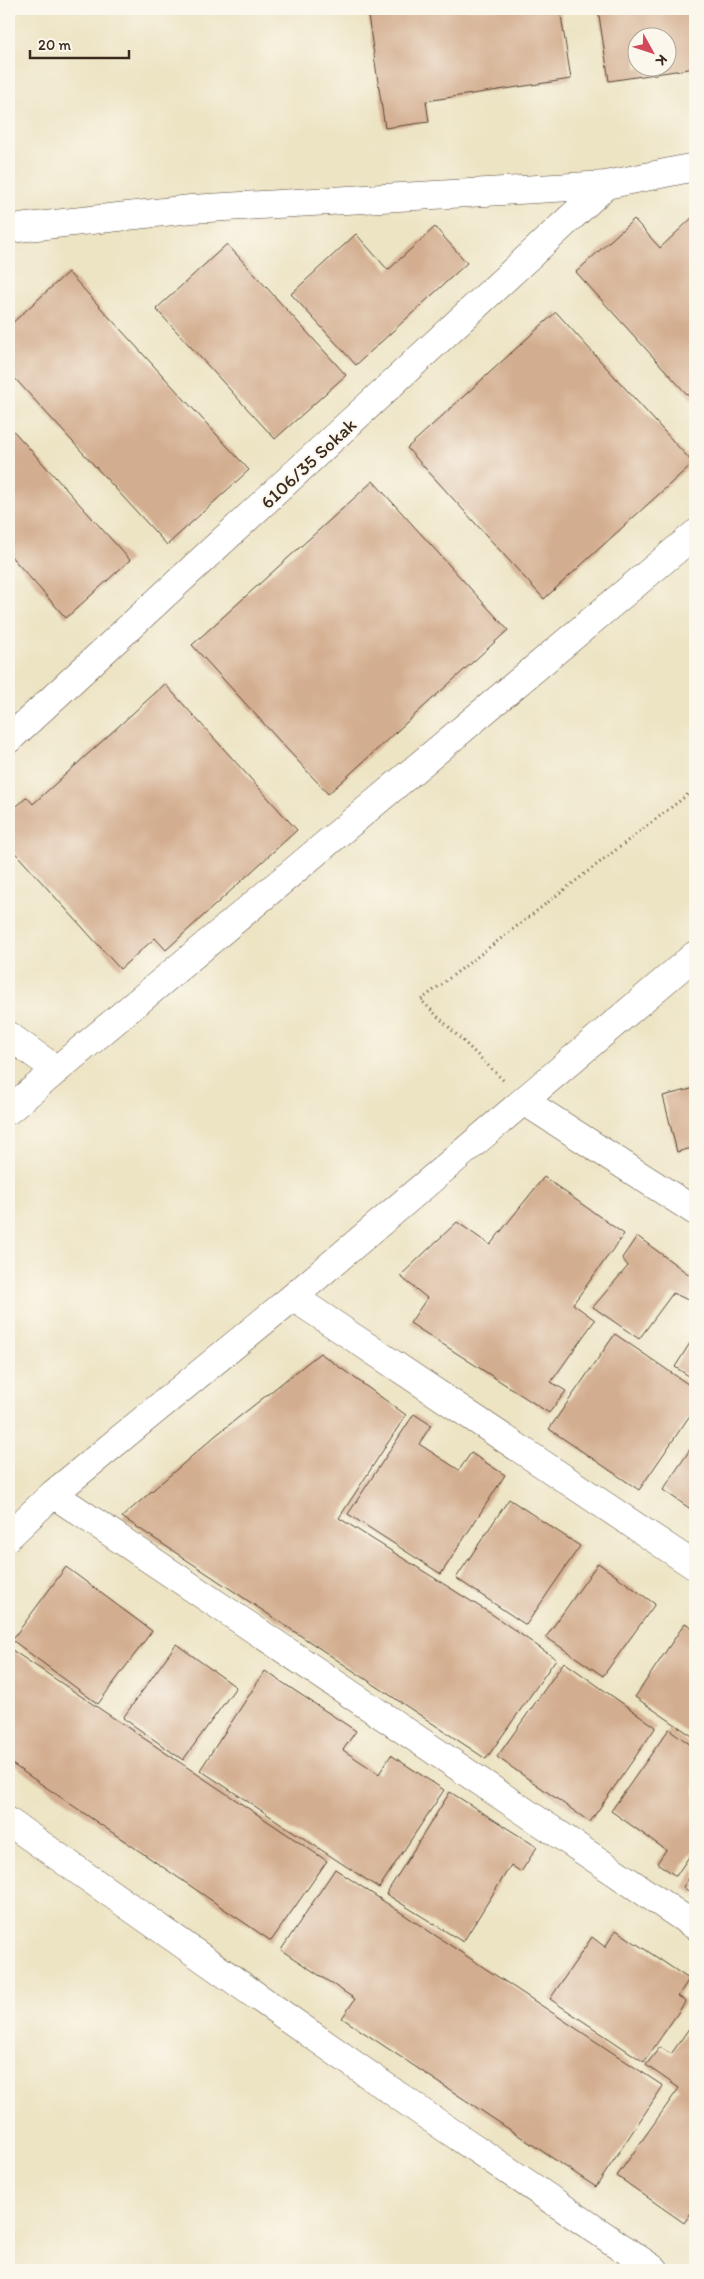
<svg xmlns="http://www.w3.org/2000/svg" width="704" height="2279" font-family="Itim,sans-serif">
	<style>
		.building { fill: #d3ad8f; fill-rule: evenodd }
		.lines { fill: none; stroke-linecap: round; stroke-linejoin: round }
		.minor-casing { stroke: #564637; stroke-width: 29 }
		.path { stroke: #564637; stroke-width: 3; stroke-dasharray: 1 4; stroke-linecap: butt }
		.minor { stroke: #fff; stroke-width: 28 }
		.labels { text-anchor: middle; stroke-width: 4; stroke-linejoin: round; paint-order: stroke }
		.street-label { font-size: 19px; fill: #3b2a1e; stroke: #fbf7ec }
	</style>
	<rect width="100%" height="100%" fill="#fbf7ec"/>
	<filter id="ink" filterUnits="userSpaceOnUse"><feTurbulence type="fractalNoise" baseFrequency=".02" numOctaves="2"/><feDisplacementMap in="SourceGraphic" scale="10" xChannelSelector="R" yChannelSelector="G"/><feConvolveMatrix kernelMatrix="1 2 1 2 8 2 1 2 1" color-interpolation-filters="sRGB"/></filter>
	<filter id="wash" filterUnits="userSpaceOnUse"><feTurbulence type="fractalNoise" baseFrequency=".0096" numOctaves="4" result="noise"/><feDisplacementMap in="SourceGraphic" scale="20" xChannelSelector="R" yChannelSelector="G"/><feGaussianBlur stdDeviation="1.12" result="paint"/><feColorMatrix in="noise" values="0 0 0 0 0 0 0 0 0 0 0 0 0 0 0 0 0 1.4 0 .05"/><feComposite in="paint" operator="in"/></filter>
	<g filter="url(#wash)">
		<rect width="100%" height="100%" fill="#ede4c4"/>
		<g id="blocks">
			<path class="building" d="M367,9H560L571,79L426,101L429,122L385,128Z
				M598,9H695V68L609,81ZM636,38H666V68H636Z
				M695,215V403L576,272L634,219L660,248Z
				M435,227L467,263L356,365L291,294L356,234L388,270Z
				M227,244L346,375L275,439L156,309Z
				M68,272L249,470L167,545L9,372V326Z
				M556,312L693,463L544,599L407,448Z
				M9,426L130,560L66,618L9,554Z
				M373,481L508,630L328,794L192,645Z
				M165,684L297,830L166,950L155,938L120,969L9,846V813L27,797L33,804Z
				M695,1088V1147L677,1152L663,1096Z
				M544,1177L624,1234L573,1304L595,1320L551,1382L566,1391L549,1413L410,1323L427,1298L400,1276L457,1222L490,1245Z
				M637,1236L695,1279V1288L688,1300L673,1293L639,1339L593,1307L628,1266L622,1258Z
				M615,1334L695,1389V1408L639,1490L549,1429Z
				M695,1335V1380L675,1367Z
				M320,1353L406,1415L339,1518L493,1615L556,1659L486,1759L122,1517L215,1436Z
				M414,1414L431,1425L419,1444L459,1470L471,1453L505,1475L441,1574L348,1514Z
				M695,1442V1512L663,1490Z
				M509,1499L580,1546L526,1625L456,1578Z
				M598,1563L655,1604L603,1676L546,1637Z
				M66,1567L152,1631L98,1704L12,1640Z
				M685,1623L695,1629V1738L635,1697Z
				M176,1644L236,1687L183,1760L123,1718Z
				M9,1648L327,1861L271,1941L9,1762Z
				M564,1662L656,1727L590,1822L497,1757Z
				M265,1671L356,1731L343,1750L379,1774L391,1755L444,1790L379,1888L200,1770Z
				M669,1729L695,1748V1848L676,1876L657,1863L666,1850L611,1811Z
				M450,1792L537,1847L521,1872L511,1865L463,1942L386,1894Z
				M335,1869L663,2086L596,2187L342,2018L355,1999L281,1950Z
				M695,1869V1896L683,1887Z
				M616,1930L689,1979L678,1996L686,2001L644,2062L550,1999L592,1937L605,1947Z
				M695,2020V2207L684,2223L617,2176L679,2088L646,2065L660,2047L671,2054Z"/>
		</g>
	</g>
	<g filter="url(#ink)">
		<use href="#blocks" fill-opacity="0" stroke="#564637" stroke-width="1"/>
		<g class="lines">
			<g class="minor-casing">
				<path id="minor" d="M9,229L191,209L606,185L695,167
					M9,739L606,185
					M9,1036L57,1070
					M524,1101L695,1211
					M9,1110L695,534
					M293,1297L695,1566
					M53,1494L695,1926
					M9,1536L53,1494L293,1297L695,955
					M9,1822L423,2113L655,2270"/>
			</g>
			<path class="path" d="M503,1080L421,1000L695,789"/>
			<use href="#minor" class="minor"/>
		</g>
	</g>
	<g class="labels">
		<g class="street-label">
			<text transform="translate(308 463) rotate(-43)" y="7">6106/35 Sokak</text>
		</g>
	</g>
	<rect width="704" height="2279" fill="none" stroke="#fbf7ec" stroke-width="30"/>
	<g transform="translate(652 52) rotate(130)"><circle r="24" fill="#fbf7ec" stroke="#aea59a"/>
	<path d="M0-4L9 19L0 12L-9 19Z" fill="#d1495b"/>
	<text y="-8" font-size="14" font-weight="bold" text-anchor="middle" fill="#3b2a1e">K</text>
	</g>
	<path d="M30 50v8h99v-8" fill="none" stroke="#3b2a1e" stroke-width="2.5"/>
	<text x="38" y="50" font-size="15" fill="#3b2a1e" stroke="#fbf7ec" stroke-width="4" paint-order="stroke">20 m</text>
</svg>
